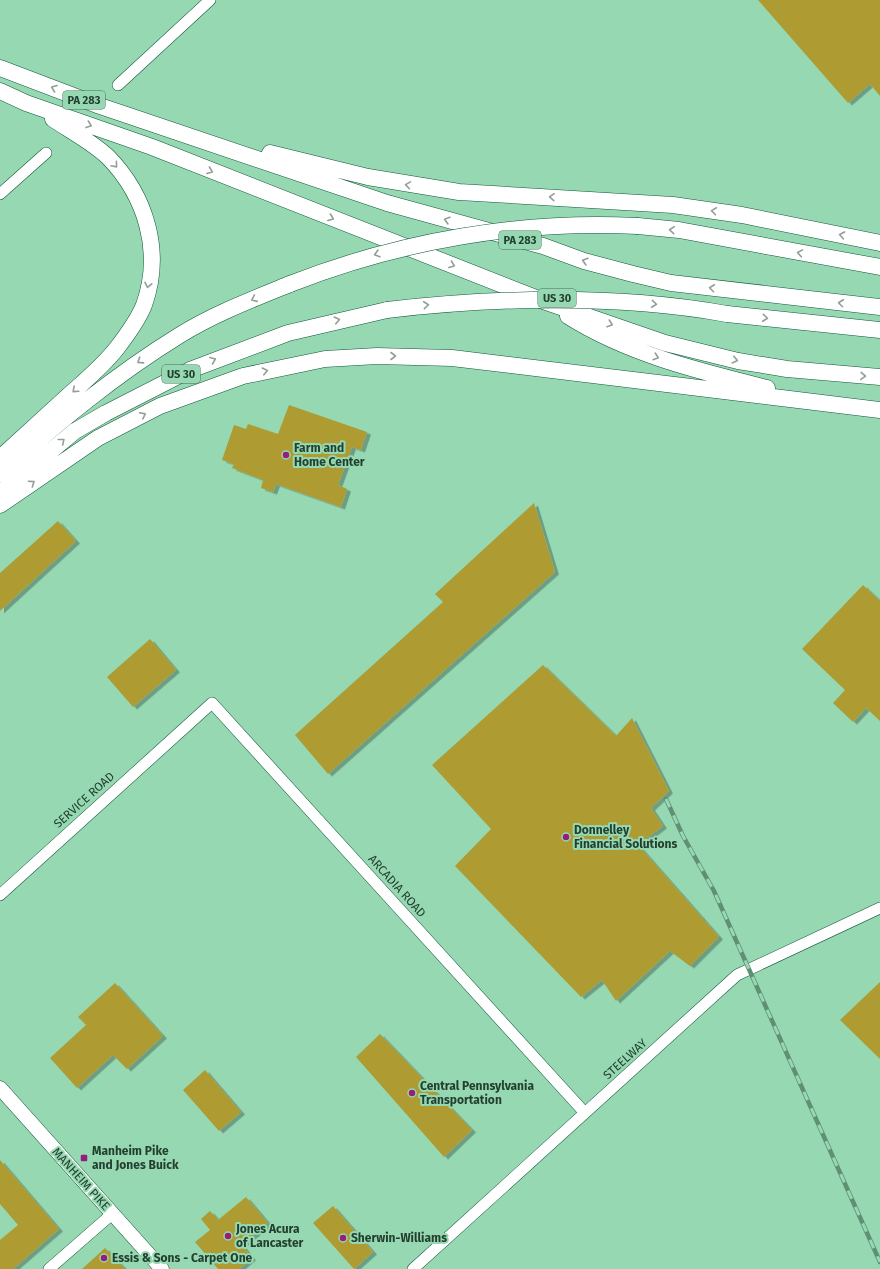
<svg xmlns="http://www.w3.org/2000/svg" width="880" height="1269" font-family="'Fira Sans',sans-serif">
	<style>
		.building { fill: #ae9c32; filter: url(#shadow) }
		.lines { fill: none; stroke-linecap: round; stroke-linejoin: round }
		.minor-casing { stroke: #105838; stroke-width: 12 }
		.major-casing { stroke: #105838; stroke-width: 15 }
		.highway-casing { stroke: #105838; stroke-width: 17 }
		.minor { stroke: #fff; stroke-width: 11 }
		.major { stroke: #fff; stroke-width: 14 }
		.highway { stroke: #fff; stroke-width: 16 }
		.rail-casing { stroke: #5f8f74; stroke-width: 4.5 }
		.rail { stroke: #95d8b2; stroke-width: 3; stroke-dasharray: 9; stroke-linecap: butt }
		.highway-bridge-casing { stroke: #105838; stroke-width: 17; stroke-linecap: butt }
		.highway-bridge { stroke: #fff; stroke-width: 16 }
		.oneway { stroke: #919f97 }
		.poi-dot { fill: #951e7b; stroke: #95d8b2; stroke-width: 1.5 }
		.labels { text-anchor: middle; stroke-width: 4; stroke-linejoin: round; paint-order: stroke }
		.shield { fill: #95d8b2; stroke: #456d56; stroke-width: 1 }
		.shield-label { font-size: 11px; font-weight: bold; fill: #233f2f }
		.poi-label { font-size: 12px; font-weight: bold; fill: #233f2f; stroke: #95d8b2; text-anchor: start }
		.street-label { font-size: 12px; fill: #233f2f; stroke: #95d8b2 }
	</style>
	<defs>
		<filter id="shadow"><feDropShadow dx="4" dy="2.5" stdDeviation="0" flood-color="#0004"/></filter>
	</defs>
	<rect width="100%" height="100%" fill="#95d8b2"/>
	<path class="building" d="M758,0H880V96L870,84L848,103Z
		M289,405L367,432L361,450L352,447L338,485L347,489L341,507L276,484L273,492L261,488L263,480L232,468L234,464L222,460L234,425L246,429L248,424L278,434Z
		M534,503L555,572L328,774L295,735L443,602L435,594Z
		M58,521L76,541L0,611V573Z
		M863,585L880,601V721L866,708L853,722L833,703L845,690L802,649Z
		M150,639L176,670L133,707L107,677Z
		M543,665L616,736L632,718L669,791L651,808L663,826L638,845L719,937L690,966L670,951L616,1001L602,980L581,997L455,866L491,829L432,765Z
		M880,982V1059L840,1020Z
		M115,983L163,1036L127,1069L113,1055L77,1088L50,1058L86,1025L78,1017Z
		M380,1034L472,1130L444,1157L356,1057Z
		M205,1070L241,1112L219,1131L183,1090Z
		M0,1160L59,1229L13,1269H0V1240L18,1225L0,1204Z
		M246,1197L268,1223L242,1245L252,1258L239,1269H218L195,1242L210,1230L201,1219L210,1211L218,1220Z
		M333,1206L373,1252L354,1269L313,1223Z
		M105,1248L125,1269H82Z"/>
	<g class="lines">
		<g class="minor-casing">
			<path id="minor" d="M118,85L210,0
				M0,194L46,153
				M0,895L212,703C337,839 460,977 585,1113
				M49,1269L112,1214
				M413,1269L737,975L880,908"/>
		</g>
		<g class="major-casing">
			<path id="major" d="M0,1088L162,1269"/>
		</g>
		<g class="highway-casing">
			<path id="highway" d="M0,68L100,106L387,203L543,246L584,261L633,274L671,283L880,307
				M0,91L26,103L152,147L546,302L665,343L738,361L787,369L880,377
				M270,153L368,177L459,192L673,205L742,215L880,243
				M638,226L679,230L880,267
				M727,314L880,330
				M568,316C628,354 699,371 767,388
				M0,458C23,437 46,416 69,395C86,380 103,366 117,348C127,335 138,320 144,305C163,252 146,196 108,157C92,142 71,131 53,119
				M0,474C57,423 115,375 180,335C214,314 253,299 290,284
				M0,493L75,431L106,413L190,370L288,333L387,310
				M0,505L98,438L160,406L243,376L325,359L377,356L452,358L880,410"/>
		</g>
		<use href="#minor" class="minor"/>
		<use href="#major" class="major"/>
		<use href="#highway" class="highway"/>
		<g class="rail-casing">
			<path id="rail" d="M666,799L683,836L714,891L880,1262"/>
		</g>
		<use href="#rail" class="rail"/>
		<g class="highway-bridge-casing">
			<path id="highway-bridge" d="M290,284C400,241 519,220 638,226
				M387,310C500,297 614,294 727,314"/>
		</g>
		<use href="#highway-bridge" class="highway-bridge"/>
	</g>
	<defs><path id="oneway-chevron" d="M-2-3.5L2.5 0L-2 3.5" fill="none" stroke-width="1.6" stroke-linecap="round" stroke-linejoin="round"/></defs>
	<g class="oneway">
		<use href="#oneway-chevron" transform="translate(54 88) rotate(-159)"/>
		<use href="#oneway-chevron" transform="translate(89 125) rotate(20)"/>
		<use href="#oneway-chevron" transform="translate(115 165) rotate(49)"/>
		<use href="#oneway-chevron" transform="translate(210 171) rotate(21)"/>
		<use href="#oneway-chevron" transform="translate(408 185) rotate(-171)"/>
		<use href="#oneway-chevron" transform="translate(552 197) rotate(-177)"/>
		<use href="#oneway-chevron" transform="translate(714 211) rotate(-172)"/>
		<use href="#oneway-chevron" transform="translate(331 218) rotate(21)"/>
		<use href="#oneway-chevron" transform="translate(447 220) rotate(-164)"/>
		<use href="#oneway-chevron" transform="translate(672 230) rotate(-175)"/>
		<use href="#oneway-chevron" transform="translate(842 235) rotate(-169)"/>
		<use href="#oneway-chevron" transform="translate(800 253) rotate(-170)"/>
		<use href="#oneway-chevron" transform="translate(377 254) rotate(164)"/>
		<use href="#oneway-chevron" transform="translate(585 261) rotate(-163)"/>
		<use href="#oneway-chevron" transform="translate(452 265) rotate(21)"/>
		<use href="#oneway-chevron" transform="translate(148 285) rotate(102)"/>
		<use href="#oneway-chevron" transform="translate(712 288) rotate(-173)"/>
		<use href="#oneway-chevron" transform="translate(254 299) rotate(156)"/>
		<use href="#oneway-chevron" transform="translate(841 303) rotate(-173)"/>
		<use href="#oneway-chevron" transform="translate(654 304) rotate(6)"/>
		<use href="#oneway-chevron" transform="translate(426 305) rotate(-6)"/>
		<use href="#oneway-chevron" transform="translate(765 318) rotate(6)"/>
		<use href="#oneway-chevron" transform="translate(337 320) rotate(-13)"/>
		<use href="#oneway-chevron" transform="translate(610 324) rotate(19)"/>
		<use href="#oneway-chevron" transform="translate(393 356)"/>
		<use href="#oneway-chevron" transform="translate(656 357) rotate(18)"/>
		<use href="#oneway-chevron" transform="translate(213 360) rotate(-22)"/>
		<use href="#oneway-chevron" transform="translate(735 360) rotate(13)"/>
		<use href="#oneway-chevron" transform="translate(140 361) rotate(147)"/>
		<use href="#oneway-chevron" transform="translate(265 371) rotate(-13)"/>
		<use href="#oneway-chevron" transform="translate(863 376) rotate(2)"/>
		<use href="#oneway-chevron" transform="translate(75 390) rotate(138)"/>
		<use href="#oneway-chevron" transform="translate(143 415) rotate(-27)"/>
		<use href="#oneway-chevron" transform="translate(62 441) rotate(-39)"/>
		<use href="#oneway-chevron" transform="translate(32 483) rotate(-34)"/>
	</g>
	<g class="poi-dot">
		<circle cx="286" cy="455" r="4"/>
		<circle cx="566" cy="837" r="4"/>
		<circle cx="412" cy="1093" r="4"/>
		<rect x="80" y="1154" width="8" height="8" rx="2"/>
		<circle cx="228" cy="1236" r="4"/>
		<circle cx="343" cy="1238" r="4"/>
		<circle cx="104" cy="1258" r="4"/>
	</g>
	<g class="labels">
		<g class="shield">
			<rect x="63" y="91" width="42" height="18" rx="3"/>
			<rect x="499" y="231" width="42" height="18" rx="3"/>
			<rect x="538" y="289" width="38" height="18" rx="3"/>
			<rect x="162" y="365" width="38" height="18" rx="3"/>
		</g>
		<g class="shield-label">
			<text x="84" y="104">PA 283</text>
			<text x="520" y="244">PA 283</text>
			<text x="557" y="302">US 30</text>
			<text x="181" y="378">US 30</text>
		</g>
		<g class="poi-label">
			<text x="294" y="452">Farm and<tspan x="294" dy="14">Home Center</tspan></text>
			<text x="574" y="834">Donnelley<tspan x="574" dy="14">Financial Solutions</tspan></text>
			<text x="420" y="1090">Central Pennsylvania<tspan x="420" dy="14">Transportation</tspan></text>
			<text x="92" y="1155">Manheim Pike<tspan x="92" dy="14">and Jones Buick</tspan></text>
			<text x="236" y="1233">Jones Acura<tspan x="236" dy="14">of Lancaster</tspan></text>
			<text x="351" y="1242">Sherwin-Williams</text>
			<text x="112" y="1262">Essis &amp; Sons - Carpet One</text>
		</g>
		<g class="street-label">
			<text transform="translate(84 800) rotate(-42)" y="4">SERVICE ROAD</text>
			<text transform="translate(397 886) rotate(48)" y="4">ARCADIA ROAD</text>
			<text transform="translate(625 1059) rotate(-42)" y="4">STEELWAY</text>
			<text transform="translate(81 1179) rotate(48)" y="4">MANHEIM PIKE</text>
		</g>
	</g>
</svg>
